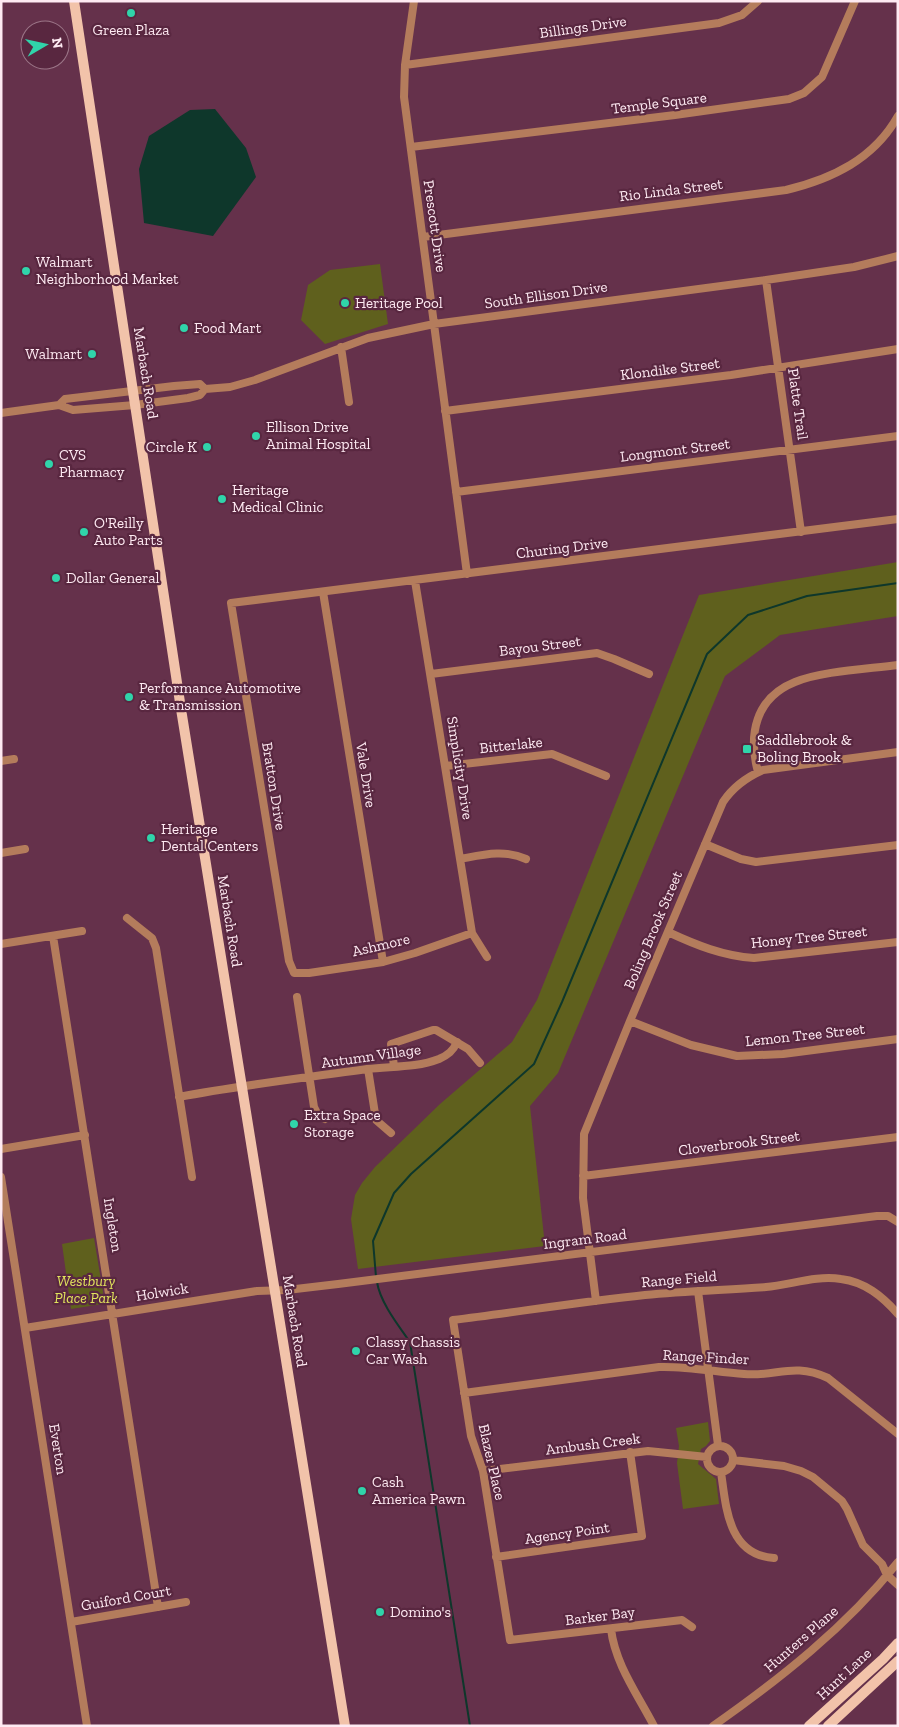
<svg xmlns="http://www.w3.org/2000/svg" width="899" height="1727" font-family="'Zilla Slab',serif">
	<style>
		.green { fill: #5f601d }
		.water { fill: #0e372b }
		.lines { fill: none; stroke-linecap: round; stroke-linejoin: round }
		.stream { stroke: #0e372b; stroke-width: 2 }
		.minor { stroke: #b47c5c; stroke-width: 8 }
		.major { stroke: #f2c3aa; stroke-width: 10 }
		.poi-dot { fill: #30d4aa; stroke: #592740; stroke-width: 2 }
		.labels { text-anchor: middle; stroke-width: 4.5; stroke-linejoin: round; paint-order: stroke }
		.street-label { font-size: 15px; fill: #feeaf2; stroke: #592740 }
		.poi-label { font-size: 15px; fill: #feeaf2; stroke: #592740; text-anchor: start }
		.park-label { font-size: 15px; font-style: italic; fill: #e2e55d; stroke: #592740 }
	</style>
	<rect width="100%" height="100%" fill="#65314b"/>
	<path class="green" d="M380,264L388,324L325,344L301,320L308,285L330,270Z
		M898,562V616L780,635L725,676L558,1073L530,1106L545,1246L358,1269L351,1219L355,1195L362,1183L375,1167L440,1104L512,1042L537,1000L699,595Z
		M94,1238L103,1292V1304L71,1309L62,1244Z
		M708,1422L710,1441L706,1446L701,1449L698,1464L716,1479L719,1504L683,1509L677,1463L679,1446L676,1428Z"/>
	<path class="water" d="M215,109L246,148L256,177L213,236L144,223L139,169L149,136L190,110Z"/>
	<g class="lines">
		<path class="stream" d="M376,1277L373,1241L394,1193L411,1174L534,1064L562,1002L707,654L748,615L807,596L898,583
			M377,1282C380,1302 398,1325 410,1342L470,1726"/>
		<path class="minor" d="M414,1L405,65L404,97L467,574
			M405,65L719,23L742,15L758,1
			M411,147L675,115L789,99L804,93L822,77L855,1
			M423,237L786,190C832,179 874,159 898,116
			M766,280L801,532
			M341,347L349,402
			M59,405L65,399L174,386L200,384L205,389
			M445,411L731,375L898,349
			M1,413L59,405L73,410L135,405L188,398L200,395L205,389L230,387L255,380L368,338L434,324L766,280L854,267L898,256
			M456,492L898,436
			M415,581L472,933L487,957
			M323,592L383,962
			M431,674L597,653L614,659L649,674
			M1,761L14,759
			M446,766L552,754L606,776
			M758,772C748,735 755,698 795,682C821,671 868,669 898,665
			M705,844L741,859L756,862L898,845
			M1,853L25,849
			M460,859C482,855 504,849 526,859
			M127,918L152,938L156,948L192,1177
			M668,932C696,945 723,956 754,958L898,942
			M472,933L415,953L383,962L309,973H294L289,961L231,603L898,519
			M53,936L158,1607
			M1,944L82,931
			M297,997L314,1107L317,1113L325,1119
			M630,1021L691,1045L737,1056L783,1054L898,1039
			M394,1066L391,1044L433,1030H436L468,1049L480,1063
			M368,1069L376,1120L391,1133
			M179,1097C241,1085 304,1078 367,1069C391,1066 416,1068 439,1059C448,1055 453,1051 457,1042
			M1,1149L85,1135
			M583,1176L898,1137
			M1,1177L87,1726
			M698,1291L718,1445
			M596,1301L583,1198L584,1134L630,1021L723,802C733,787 747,777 763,770L898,752
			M25,1328L257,1291L287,1290L338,1284L877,1216H888L898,1222
			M464,1393L659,1367C687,1366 716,1372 744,1374C778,1377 792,1362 828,1378L898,1434
			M707 1459a13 13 0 1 1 26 0a13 13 0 1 1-26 0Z
			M733,1460L784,1466L801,1471L813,1477L842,1501L847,1509L863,1545L882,1564L887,1575L898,1585
			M483,1471L648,1451L707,1457
			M721,1472C726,1507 728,1555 774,1558
			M496,1557L642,1536L630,1452
			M71,1622L186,1602
			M692,1627L682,1620L510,1640L483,1471L471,1436L453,1320C517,1312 580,1302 645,1295C685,1291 725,1290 766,1287C790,1285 816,1275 841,1279C865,1282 882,1296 898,1314
			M611,1629C615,1664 638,1695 654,1726
			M713,1726C780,1679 846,1627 898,1562"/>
		<path class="major" d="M74,1L181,709L345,1726
			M809,1726L883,1659L898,1643
			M828,1726L898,1661"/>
	</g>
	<g class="poi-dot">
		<circle cx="131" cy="13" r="5"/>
		<circle cx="26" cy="271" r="5"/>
		<circle cx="345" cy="303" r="5"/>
		<circle cx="184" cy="328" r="5"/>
		<circle cx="92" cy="354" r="5"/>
		<circle cx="256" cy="436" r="5"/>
		<circle cx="207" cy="447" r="5"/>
		<circle cx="49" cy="464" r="5"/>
		<circle cx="222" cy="499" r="5"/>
		<circle cx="84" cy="532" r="5"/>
		<circle cx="56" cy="578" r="5"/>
		<circle cx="129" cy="697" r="5"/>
		<rect x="742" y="744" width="10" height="10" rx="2.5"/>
		<circle cx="151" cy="838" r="5"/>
		<circle cx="294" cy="1124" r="5"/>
		<circle cx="356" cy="1351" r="5"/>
		<circle cx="362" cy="1491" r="5"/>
		<circle cx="380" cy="1612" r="5"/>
	</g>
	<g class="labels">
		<g class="street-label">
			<text transform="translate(583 27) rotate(-8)" y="5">Billings Drive</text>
			<text transform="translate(659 103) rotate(-7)" y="5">Temple Square</text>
			<text transform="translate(671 190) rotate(-7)" y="5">Rio Linda Street</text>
			<text transform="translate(435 226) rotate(82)" y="5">Prescott Drive</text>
			<text transform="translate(546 295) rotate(-8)" y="5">South Ellison Drive</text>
			<text transform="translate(670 369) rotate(-7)" y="5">Klondike Street</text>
			<text transform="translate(146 373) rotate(81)" y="5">Marbach Road</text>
			<text transform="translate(798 404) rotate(82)" y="5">Platte Trail</text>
			<text transform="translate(675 450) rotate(-7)" y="5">Longmont Street</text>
			<text transform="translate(562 548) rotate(-7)" y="5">Churing Drive</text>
			<text transform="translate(540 646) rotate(-7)" y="5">Bayou Street</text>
			<text transform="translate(511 745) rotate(-6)" y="5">Bitterlake</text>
			<text transform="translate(460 768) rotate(81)" y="5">Simplicity Drive</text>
			<text transform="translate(366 775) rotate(81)" y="5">Vale Drive</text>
			<text transform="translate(274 786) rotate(81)" y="5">Bratton Drive</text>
			<text transform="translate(230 921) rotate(81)" y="5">Marbach Road</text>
			<text transform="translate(653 930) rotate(-67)" y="5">Boling Brook Street</text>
			<text transform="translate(809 937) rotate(-6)" y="5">Honey Tree Street</text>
			<text transform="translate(381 945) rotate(-13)" y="5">Ashmore</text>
			<text transform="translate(805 1035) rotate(-6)" y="5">Lemon Tree Street</text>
			<text transform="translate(371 1056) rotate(-8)" y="5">Autumn Village</text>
			<text transform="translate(739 1143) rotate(-7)" y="5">Cloverbrook Street</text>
			<text transform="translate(113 1225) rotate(81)" y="5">Ingleton</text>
			<text transform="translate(585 1239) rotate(-7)" y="5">Ingram Road</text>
			<text transform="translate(679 1279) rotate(-5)" y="5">Range Field</text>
			<text transform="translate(162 1292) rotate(-9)" y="5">Holwick</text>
			<text transform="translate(295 1321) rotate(81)" y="5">Marbach Road</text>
			<text transform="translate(706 1357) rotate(3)" y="5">Range Finder</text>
			<text transform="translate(593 1444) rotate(-7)" y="5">Ambush Creek</text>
			<text transform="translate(58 1449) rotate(81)" y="5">Everton</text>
			<text transform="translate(492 1462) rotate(77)" y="5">Blazer Place</text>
			<text transform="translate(567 1533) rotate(-8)" y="5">Agency Point</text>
			<text transform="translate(126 1598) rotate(-10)" y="5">Guiford Court</text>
			<text transform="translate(600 1616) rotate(-7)" y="5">Barker Bay</text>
			<text transform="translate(801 1639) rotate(-41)" y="5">Hunters Plane</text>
			<text transform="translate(844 1674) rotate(-43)" y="5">Hunt Lane</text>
		</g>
		<g class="poi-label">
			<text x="131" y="35" text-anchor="middle">Green Plaza</text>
			<text x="36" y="267">Walmart<tspan x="36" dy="17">Neighborhood Market</tspan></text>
			<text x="355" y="308">Heritage Pool</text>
			<text x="194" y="333">Food Mart</text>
			<text x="82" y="359" text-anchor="end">Walmart</text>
			<text x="266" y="432">Ellison Drive<tspan x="266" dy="17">Animal Hospital</tspan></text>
			<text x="197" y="452" text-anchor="end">Circle K</text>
			<text x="59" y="460">CVS<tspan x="59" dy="17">Pharmacy</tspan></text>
			<text x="232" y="495">Heritage<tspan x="232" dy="17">Medical Clinic</tspan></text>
			<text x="94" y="528">O'Reilly<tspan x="94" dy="17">Auto Parts</tspan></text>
			<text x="66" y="583">Dollar General</text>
			<text x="139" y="693">Performance Automotive<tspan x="139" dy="17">&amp; Transmission</tspan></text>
			<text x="757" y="745">Saddlebrook &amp;<tspan x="757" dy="17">Boling Brook</tspan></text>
			<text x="161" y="834">Heritage<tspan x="161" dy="17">Dental Centers</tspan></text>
			<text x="304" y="1120">Extra Space<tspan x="304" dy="17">Storage</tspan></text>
			<text x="366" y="1347">Classy Chassis<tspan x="366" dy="17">Car Wash</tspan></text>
			<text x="372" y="1487">Cash<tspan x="372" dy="17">America Pawn</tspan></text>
			<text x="390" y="1617">Domino's</text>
		</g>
		<g class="park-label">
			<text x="86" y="1286">Westbury<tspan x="86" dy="17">Place Park</tspan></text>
		</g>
	</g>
	<rect width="899" height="1727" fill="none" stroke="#feeaf2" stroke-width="5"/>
	<g transform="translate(45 45) rotate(81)"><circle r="24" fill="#592740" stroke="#9b7587"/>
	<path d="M0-4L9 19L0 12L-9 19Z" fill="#30d4aa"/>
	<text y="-8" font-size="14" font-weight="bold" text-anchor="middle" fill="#feeaf2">N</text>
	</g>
</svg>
